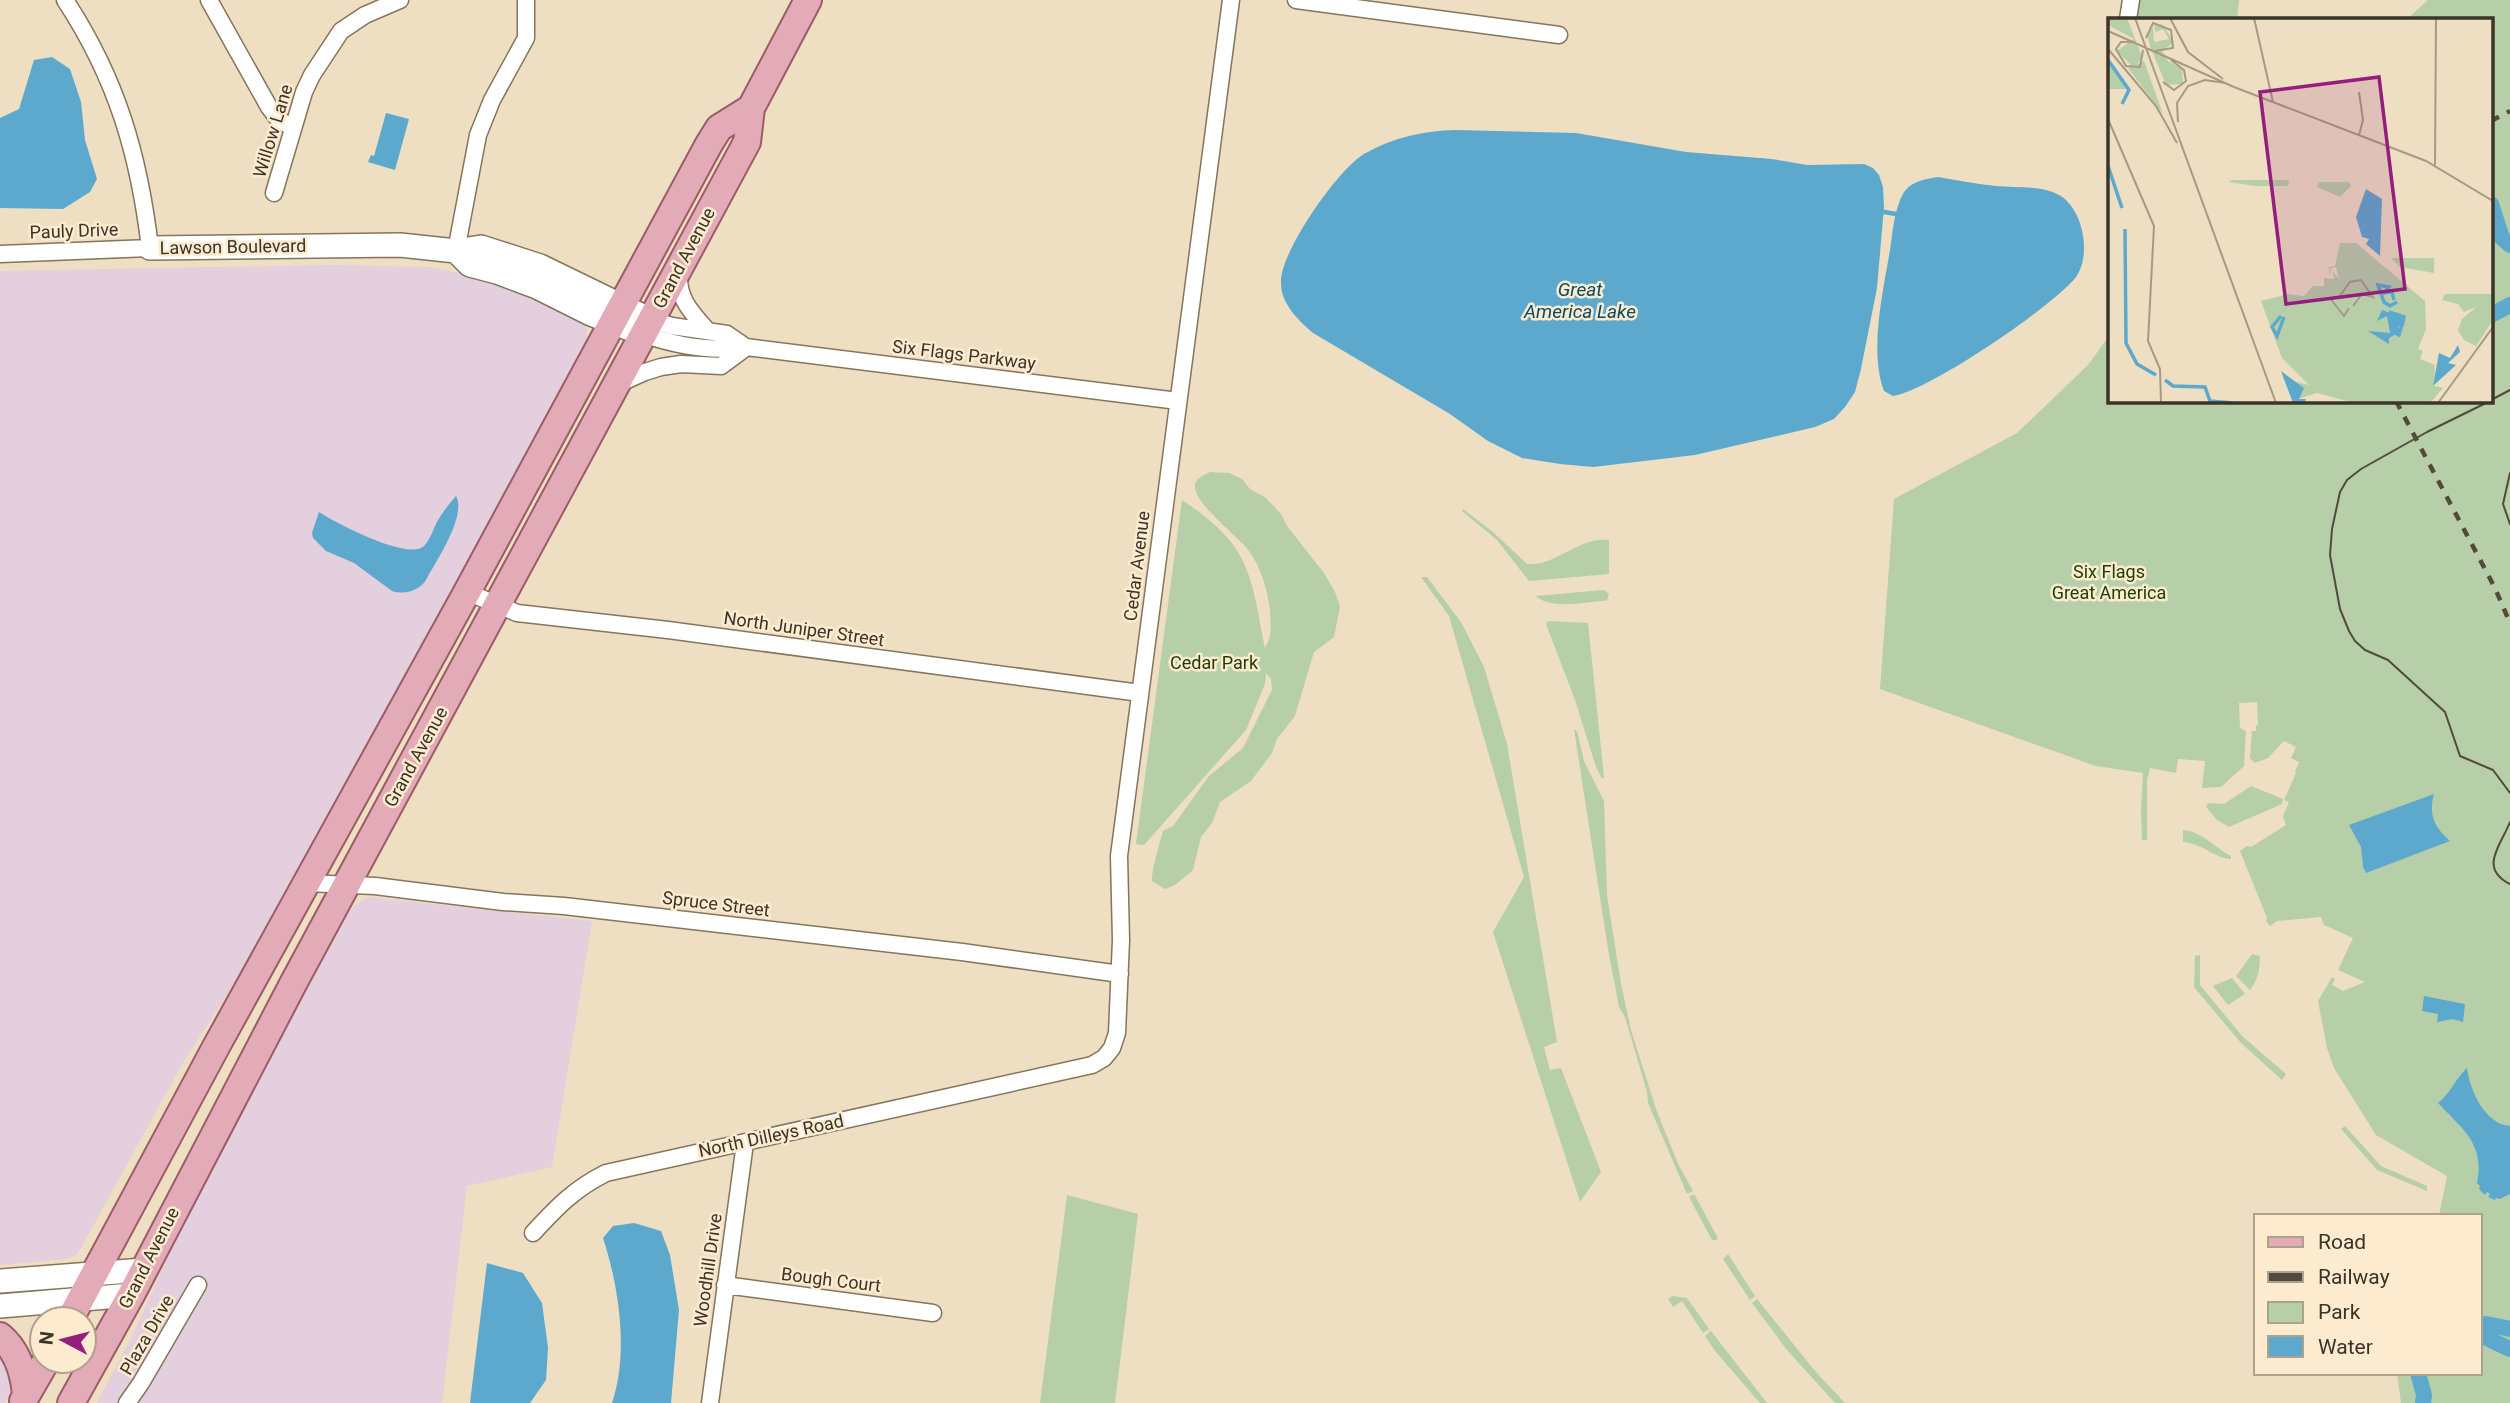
<svg xmlns="http://www.w3.org/2000/svg" width="2510" height="1403" font-family="Roboto,sans-serif">
	<style>
		.commercial { fill: #e3cfde }
		.green { fill: #b6cfa9 }
		.water { fill: #5da9cd }
		.lines { fill: none; stroke-linecap: round; stroke-linejoin: round }
		.stream { stroke: #5da9cd; stroke-width: 4.5 }
		.canal { stroke: #5da9cd; stroke-width: 16 }
		.street-casing { stroke: #84755c; stroke-width: 19 }
		.secondary-casing { stroke: #84755c; stroke-width: 26 }
		.primary-casing { stroke: #9c5c66; stroke-width: 30 }
		.street { stroke: #fff; stroke-width: 16 }
		.secondary { stroke: #fff; stroke-width: 23 }
		.primary { stroke: #e3aab7; stroke-width: 26 }
		.tram { stroke: #524a3c; stroke-width: 2 }
		.rail { stroke: #524a3c; stroke-width: 4.5; stroke-dasharray: 9 9; stroke-linecap: butt }
		.labels { text-anchor: middle; stroke-width: 5; stroke-linejoin: round; paint-order: stroke }
		.street-label { font-size: 18px; fill: #3b3429; stroke: #fcebcf }
		.park-label { font-size: 18px; fill: #1c3e00; stroke: #fcebcf }
		.water-label { font-size: 19px; font-style: italic; fill: #084a63; stroke: #fcebcf }
		.inset-river { fill: none; stroke: #5da9cd; stroke-width: 3.5 }
		.inset-road { fill: none; stroke: #a69a85; stroke-width: 2 }
		.view { fill: #941e7b; fill-opacity: 0.15; stroke: #941e7b; stroke-width: 3.5 }
		.inset-edge { fill: none; stroke: #3b3429; stroke-width: 3.5 }
	</style>
	<rect width="100%" height="100%" fill="#eedec2"/>
	<path class="commercial" d="M332,265L429,267L492,279L580,319L587,328V341L349,782L242,972L184,1061L82,1246L77,1254L68,1259L0,1265V271Z
		M368,897L592,921L552,1167L467,1186L442,1403H97L135,1330L183,1223L241,1111L352,907Z
		M0,1349L10,1363L13,1388L5,1403H0Z"/>
	<path class="green" d="M2138,0H2239L2237,19H2136Z
		M2428,0H2510V1403H2401L2397,1373H2480V1216H2439L2447,1176L2376,1135L2334,1068L2327,1048L2318,1001L2332,977L2335,979L2332,985L2343,991L2365,982L2338,970L2353,938L2324,925L2321,917L2277,921L2270,926L2266,921L2267,918L2240,851L2247,846L2251,847L2286,825L2283,816L2289,802L2284,800L2296,773L2295,772L2299,762L2291,758L2296,747L2284,741L2268,758L2255,763L2250,758L2252,731H2256V725H2258L2257,702L2239,703L2240,728L2246,731L2244,766L2221,787L2202,788L2205,761L2178,759L2176,773L2150,768L2147,781V840H2142L2141,809L2143,773L2096,766L1880,689L1894,499L2017,433L2088,365L2109,336V401H2491V19H2407Z
		M1210,472L1229,473L1242,479L1250,489L1266,498L1281,514L1287,526L1324,573L1335,592L1340,607L1334,637L1314,652L1295,716L1277,739L1272,753L1251,781L1220,802L1212,823L1201,837L1193,870L1175,885L1165,889L1152,881C1151,873 1160,841 1163,831L1173,826L1209,776L1243,748L1272,690L1271,679L1266,673L1265,684L1246,730L1144,845L1136,844L1182,500C1251,546 1250,572 1265,648C1272,637 1271,624 1270,611C1268,592 1261,567 1249,551C1239,537 1192,502 1195,485C1196,478 1204,475 1210,472Z
		M1463,509L1493,532L1527,564C1557,566 1579,536 1609,540V574L1529,581L1497,540L1462,511Z
		M1421,577H1427L1461,622L1484,667L1507,744L1557,1042L1544,1047L1550,1070L1561,1068L1601,1172L1580,1202L1493,932L1524,877L1449,616Z
		M1604,590L1609,594L1607,600L1603,601C1584,602 1551,610 1536,596Z
		M1548,621L1588,623L1604,777L1602,779L1596,767L1575,700L1546,624Z
		M1574,729L1577,731L1584,761L1604,801L1607,895L1621,984L1631,1030L1656,1109L1678,1164L1693,1191L1687,1194L1648,1103L1647,1092L1625,1017L1619,1007L1608,949Z
		M2251,786L2283,799L2282,804L2229,827L2217,820L2206,807L2208,803L2224,804Z
		M2183,830C2203,832 2214,847 2231,856V859C2219,860 2201,843 2183,842Z
		M2252,954L2260,956C2260,969 2258,980 2250,990L2236,976Z
		M2200,955V985L2242,1036L2286,1074L2282,1080L2241,1043L2194,987L2195,956Z
		M2232,978L2245,994L2228,1005L2213,986Z
		M2345,1126L2381,1166L2427,1186V1191L2377,1170L2341,1129Z
		M1694,1194L1718,1238L1716,1240H1712L1689,1197Z
		M1067,1195L1138,1214L1115,1403H1040Z
		M1728,1254L1755,1296L1750,1300L1723,1259Z
		M1672,1296L1687,1298L1709,1329L1703,1333L1682,1301L1673,1307L1668,1299Z
		M1757,1299L1815,1371L1845,1403H1835L1787,1350L1752,1303Z
		M1711,1331L1767,1403H1760L1715,1351L1705,1336Z"/>
	<path class="water" d="M52,57L70,69L81,102L85,140L97,179L90,192L63,209L0,208V118L19,109L34,60Z
		M386,113L409,119L395,170L368,162L371,155L374,156Z
		M1456,130L1576,133L1686,152L1772,159L1807,165L1864,164L1873,168L1879,175L1883,187L1884,207L1877,288L1861,369L1855,392L1845,407L1834,419L1815,427L1695,455L1593,467L1560,464L1522,458L1488,441L1450,414L1313,333C1298,320 1280,303 1281,281C1281,251 1338,169 1364,154C1393,137 1424,131 1456,130Z
		M1938,177C1957,180 1976,184 1996,186C2016,188 2041,185 2059,195C2083,208 2092,255 2076,277C2052,307 1930,390 1893,396L1884,391C1869,350 1883,292 1890,250C1893,231 1894,209 1904,192C1912,181 1925,179 1938,177Z
		M456,496C467,516 436,561 426,580C419,591 404,595 392,591L354,563L326,551L313,538L312,533L319,512C336,523 408,561 424,546C430,540 433,530 437,522C442,513 449,504 456,496Z
		M2434,794C2428,815 2435,828 2450,841L2366,873L2363,867L2361,847L2349,825Z
		M2424,996L2465,1004L2463,1022L2453,1019L2437,1022L2438,1014L2422,1011Z
		M2467,1068C2470,1091 2485,1124 2510,1126V1194L2500,1199L2496,1198L2495,1200L2488,1197L2490,1194L2487,1192L2485,1195L2479,1189L2480,1186L2477,1183C2485,1143 2462,1129 2438,1103C2451,1093 2455,1079 2467,1068Z
		M634,1223L661,1231L670,1255L679,1310L671,1403H612C629,1353 619,1287 603,1238L613,1226Z
		M487,1263L523,1273L542,1303L548,1348L546,1380L530,1403H470Z"/>
	<g class="lines">
		<path class="stream" d="M1884,212L1896,214"/>
		<path class="canal" d="M2491,204L2502,238L2510,245
			M2491,315L2510,305
			M2480,1326L2486,1324L2510,1329
			M2480,1335L2510,1349
			M2418,1373L2424,1395L2423,1403"/>
		<g class="street-casing">
			<path id="street" d="M209,0L269,107L278,119L293,128
				M1296,0L1559,35
				M2128,19L2131,0
				M274,193L304,92L312,75L341,31L365,15L400,0
				M456,251L478,135L492,100L526,38V0
				M0,254L150,248C139,155 117,79 65,0
				M679,272C677,298 691,312 707,330
				M651,320L672,326L727,334L746,347
				M643,334C677,346 710,352 746,347L1178,401
				M618,384L645,372L661,367L681,364L721,366L744,349
				M467,592L517,613L668,630L1140,693
				M306,883L375,886L503,902L564,906L962,952L1120,974
				M533,1233C557,1207 574,1189 606,1173L1092,1065L1104,1058L1112,1048L1117,1033L1121,940L1119,856L1231,0
				M725,1285L933,1313
				M127,1403L141,1383L198,1285
				M710,1403L745,1143"/>
		</g>
		<g class="secondary-casing">
			<path id="secondary" d="M150,248L400,245L456,251L481,247L540,266L651,320
				M456,251L470,265L497,272L537,287L591,314L643,334
				M0,1281L143,1270
				M0,1306L131,1295"/>
		</g>
		<g class="primary-casing">
			<path id="primary" d="M70,1319L217,1045L467,592L709,144L719,128L751,108
				M0,1336C17,1350 24,1373 26,1394
				M23,1401L46,1361
				M71,1403L131,1295L294,982L747,142L751,108L808,0"/>
		</g>
		<use href="#street" class="street"/>
		<use href="#secondary" class="secondary"/>
		<use href="#primary" class="primary"/>
		<path class="tram" d="M2491,400L2510,390
			M2490,401L2427,432L2361,469L2347,480L2340,492L2332,529L2330,555L2340,609L2349,631L2355,641L2365,650L2388,660L2445,712L2460,756L2493,770L2510,793
			M2510,473L2503,504L2510,524
			M2510,822C2501,845 2478,868 2510,884"/>
		<path class="rail" d="M2491,121L2510,111
			M2396,401L2495,588L2510,623"/>
	</g>
	<g class="labels">
		<g class="street-label">
			<text transform="translate(273 131) rotate(-73)" y="6">Willow Lane</text>
			<text transform="translate(74 231) rotate(-2)" y="6">Pauly Drive</text>
			<text transform="translate(233 247) rotate(-1)" y="6">Lawson Boulevard</text>
			<text transform="translate(684 258) rotate(-62)" y="6">Grand Avenue</text>
			<text transform="translate(964 355) rotate(7)" y="6">Six Flags Parkway</text>
			<text transform="translate(1137 566) rotate(-83)" y="6">Cedar Avenue</text>
			<text transform="translate(804 629) rotate(8)" y="6">North Juniper Street</text>
			<text transform="translate(416 757) rotate(-61)" y="6">Grand Avenue</text>
			<text transform="translate(716 904) rotate(7)" y="6">Spruce Street</text>
			<text transform="translate(771 1136) rotate(-12)" y="6">North Dilleys Road</text>
			<text transform="translate(149 1258) rotate(-63)" y="6">Grand Avenue</text>
			<text transform="translate(708 1270) rotate(-82)" y="6">Woodhill Drive</text>
			<text transform="translate(831 1280) rotate(7)" y="6">Bough Court</text>
			<text transform="translate(147 1335) rotate(-60)" y="6">Plaza Drive</text>
		</g>
		<g class="park-label">
			<text x="2109" y="578">Six Flags<tspan x="2109" dy="21">Great America</tspan></text>
			<text x="1214" y="669">Cedar Park</text>
		</g>
		<g class="water-label">
			<text x="1580" y="296">Great<tspan x="1580" dy="22">America Lake</tspan></text>
		</g>
	</g>
	<g transform="translate(2108 18)">
		<rect width="385" height="385" fill="#eedec2"/>
		<path d="M0,0H19L34,39L26,50L9,33L26,21L0,7ZM54,6L66,24L54,33L60,43L74,51L75,66L58,67L42,28L39,16L45,9L46,24L61,21L55,11L48,14L46,8ZM36,43L55,96L20,50ZM0,44L19,68V71H0ZM124,162H181L180,168H147L121,164ZM211,164H241L243,168L232,179L209,169ZM232,225H248L317,283L318,311L310,331L315,333L312,341L327,347L326,368L335,370L322,385H246L209,375L189,381L188,364L201,367L174,340L153,283L180,276L196,278L205,268H216V260L226,261L225,254L231,261L228,249L223,250V253L221,257L222,250L218,252L221,249L227,248ZM283,240H326V255L292,249ZM337,276H385V302L368,328L356,322L350,312L354,301L368,289L356,294L350,286L334,282Z" fill="#b6cfa9"/>
		<path d="M258,171L274,181L272,238L258,226L261,221L254,219L248,199ZM274,292L293,299L288,303L292,314L281,320V326L260,313L282,315L279,298L269,303ZM350,327L352,334L340,345L348,347L325,368L331,335L342,340ZM173,353L196,370L191,381H198L197,385H185Z" fill="#5da9cd"/>
		<path class="inset-river" d="M0,42L21,72L14,86M0,148L14,190M17,211L18,325L29,346L48,357M286,282L284,274L276,275L281,269L270,267L276,284L282,288L289,284M281,294L296,299L294,308M173,298L164,309L169,318L176,299M286,314L291,317L295,302L291,300V308L288,301M57,362L65,368L97,369L102,383L125,385"/>
		<path class="inset-road" d="M27,0L168,385M62,0L80,34L115,61M146,0L165,84M0,13L126,69L318,143L385,183M38,20L45,5L63,12L65,30L47,33M24,24H13L8,31L18,48L32,49L35,32M0,31L48,88L69,125M55,64L66,72L78,63L76,52L63,42M0,101L46,208L40,323L52,351L53,385M70,104L69,85L80,68L97,62L117,65M251,117L255,102L251,74M327,147L328,0M241,290L236,298L222,280L231,279L242,264L253,262L265,279L254,276L245,288M330,385L385,309"/>
		<path class="view" d="M271,59L297,271L178,286L152,74Z"/>
		<rect width="385" height="385" class="inset-edge"/>
	</g>
	<rect x="2254" y="1214" width="228" height="161" fill="#fcebcf" stroke="#afa28d" stroke-width="2"/>
	<rect x="2268" y="1237" width="35" height="10" fill="#e3aab7" stroke="#afa28d" stroke-width="2"/>
	<text x="2318" y="1249" font-size="21" fill="#3b3429">Road</text>
	<rect x="2268" y="1272" width="35" height="10" fill="#524a3c" stroke="#afa28d" stroke-width="2"/>
	<text x="2318" y="1284" font-size="21" fill="#3b3429">Railway</text>
	<rect x="2268" y="1302" width="35" height="21" fill="#b6cfa9" stroke="#afa28d" stroke-width="2"/>
	<text x="2318" y="1319" font-size="21" fill="#3b3429">Park</text>
	<rect x="2268" y="1336" width="35" height="21" fill="#5da9cd" stroke="#afa28d" stroke-width="2"/>
	<text x="2318" y="1354" font-size="21" fill="#3b3429">Water</text>
	<g transform="translate(63 1340) rotate(277)"><circle r="33" fill="#fcebcf" stroke="#afa28d" stroke-width="2"/>
	<path d="M0-5L12 26L0 18L-12 26Z" fill="#941e7b"/>
	<text y="-10" font-size="19" font-weight="bold" text-anchor="middle" fill="#3b3429">N</text>
	</g>
</svg>
